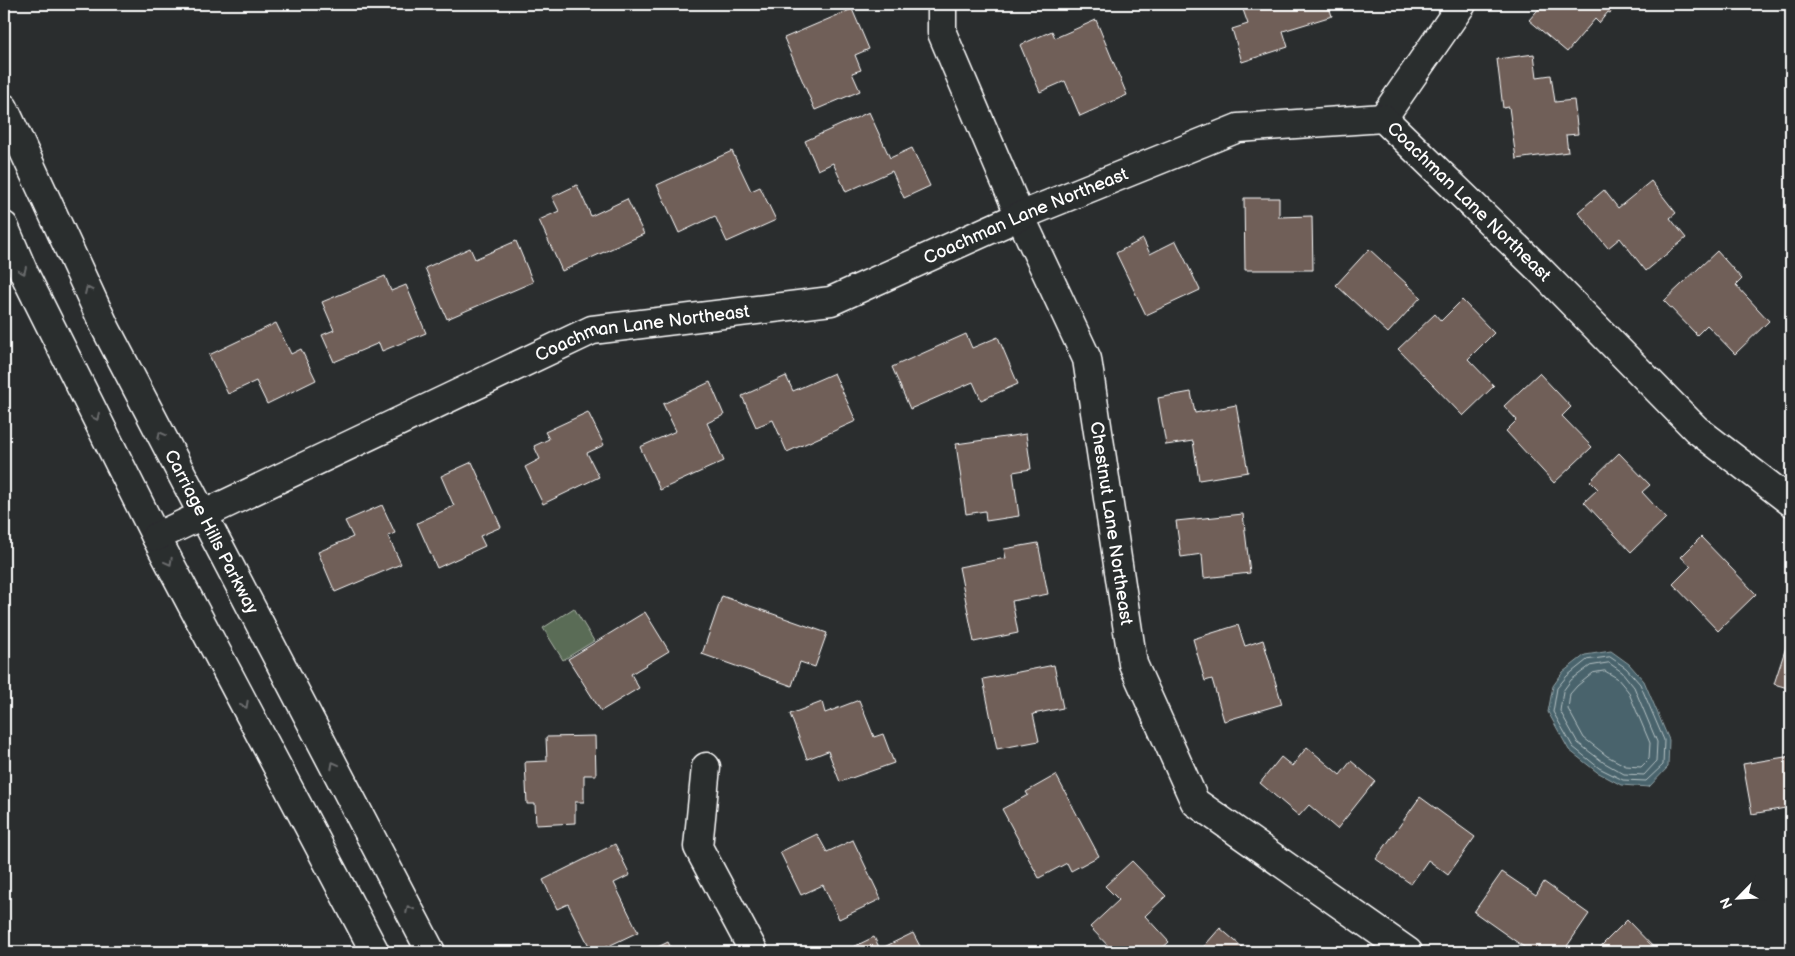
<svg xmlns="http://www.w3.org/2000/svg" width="1795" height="956" font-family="'Balsamiq Sans',sans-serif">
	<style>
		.green { fill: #5a6c56; stroke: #acb6aa }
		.water { fill: #48646c; stroke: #91a2a7 }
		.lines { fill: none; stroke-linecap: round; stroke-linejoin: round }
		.shore { stroke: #b6c1c4; stroke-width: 1 }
		.building { fill: #705f59; stroke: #fff }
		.minor-casing { stroke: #fff; stroke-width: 31 }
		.minor { stroke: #2a2d2e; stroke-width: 28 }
		.oneway { stroke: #6a6c6d }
		.labels { text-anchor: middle; stroke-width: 5; stroke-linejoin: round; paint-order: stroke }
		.street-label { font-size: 18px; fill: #fff; stroke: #2a2d2e }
	</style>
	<rect width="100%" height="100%" fill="#2a2d2e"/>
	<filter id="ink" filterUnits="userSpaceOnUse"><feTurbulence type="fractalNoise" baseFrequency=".02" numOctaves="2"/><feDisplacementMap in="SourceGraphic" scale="10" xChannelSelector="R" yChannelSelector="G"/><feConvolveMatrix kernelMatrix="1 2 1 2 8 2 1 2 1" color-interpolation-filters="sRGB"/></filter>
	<g filter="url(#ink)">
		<path class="green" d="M574,608L594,641L563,660L543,628Z"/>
		<path class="water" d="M1611,651L1629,664L1644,681L1669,740L1668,767L1649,787L1621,785L1597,772L1569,750L1548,712L1553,686L1563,672L1585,655Z"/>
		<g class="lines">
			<path class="shore" d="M1610,657L1626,668L1640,684L1664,740L1663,765L1646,781L1623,780L1599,768L1573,747L1553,712L1557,688L1567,676L1587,660Z
				M1609,663L1622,672L1634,687L1657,742L1656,762L1644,775L1624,774L1603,762L1578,743L1560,711L1563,691L1571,680L1590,666Z
				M1605,671L1617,678L1628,691L1650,743L1649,759L1641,767L1626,766L1607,756L1584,738L1568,709L1570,694L1577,686L1593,673Z"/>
		</g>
		<path class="building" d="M1241,4H1328L1332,16L1283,31L1288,47L1242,62L1232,29L1248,24Z
			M1543,4H1618L1610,13L1608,12L1599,23L1595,19L1567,52L1529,20Z
			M852,9L869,49L855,55L861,70L852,73L860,91L815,110L784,38Z
			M1096,20L1127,95L1080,116L1065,81L1040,92L1020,45L1052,31L1055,38Z
			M1534,54L1537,77L1551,75L1555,102L1574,100L1578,134L1566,135L1568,152L1516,159L1509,107L1503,108L1497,59Z
			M869,112L890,158L912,148L930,186L904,198L892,171L846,192L833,163L818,170L805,141Z
			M732,151L751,191L760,187L776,220L727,242L715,216L679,233L657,185Z
			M1651,181L1676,213L1670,218L1686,238L1646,271L1620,238L1608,248L1578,212L1604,190L1618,208Z
			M577,185L591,216L627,199L644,234L562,271L539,220L559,211L552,197Z
			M1244,198H1279V217L1312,216L1313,270H1245Z
			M1143,239L1150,254L1176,241L1200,290L1146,315L1116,253Z
			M516,241L533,282L447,319L425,268L470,248L475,259Z
			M1369,249L1421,297L1388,333L1336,285Z
			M1717,251L1742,279L1736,285L1769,321L1735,354L1707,325L1697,335L1664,301Z
			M385,276L391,291L406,285L426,333L382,351L379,343L334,362L322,335L334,330L322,302Z
			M1462,300L1494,333L1468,359L1494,386L1463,416L1398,349L1435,314L1441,321Z
			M276,323L291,354L301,349L316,380L267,404L256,381L228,394L209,355Z
			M966,334L972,348L998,337L1018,384L981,400L973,382L910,409L892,367Z
			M834,373L856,421L787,452L773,420L756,427L742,396L786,376L793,391Z
			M1539,373L1571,407L1562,416L1592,447L1554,483L1506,431L1517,420L1504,406Z
			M710,382L724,415L707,423L724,461L660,490L640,447L676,431L663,404Z
			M1191,392L1195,413L1236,405L1248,472L1199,480L1193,441L1166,445L1158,398Z
			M588,412L604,445L587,453L599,477L543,504L525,467L540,459L534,446L549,439L545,432Z
			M1026,434L1031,469L1013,472L1019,516L986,521L985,511L966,514L956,444Z
			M1619,453L1650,485L1642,492L1666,518L1631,552L1584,502L1598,489L1590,481Z
			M472,462L501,527L480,536L485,546L437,568L417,523L454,506L441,476Z
			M382,505L395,533L388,536L401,564L335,592L318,552L353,537L345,521Z
			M1243,514L1250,573L1204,578L1202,554L1181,557L1176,521Z
			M1701,537L1756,594L1718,631L1673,584L1691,566L1681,557Z
			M1038,543L1048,594L1012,601L1018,633L974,642L959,567L1006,558L1004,549Z
			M722,596L827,633L815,667L800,662L792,686L702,654Z
			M645,612L669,651L631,674L639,688L601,711L568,659Z
			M1238,625L1245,646L1263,640L1282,704L1224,721L1212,679L1205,681L1193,639Z
			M1787,644L1791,645V689L1774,684Z
			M1054,665L1063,708L1033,714L1039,741L997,749L983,679Z
			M859,700L874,737L883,734L894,763L840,782L828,751L807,759L790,714L822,702L825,713Z
			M595,736L596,775H584V802H575V823L536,825L535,804H527L525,762L547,761L546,737Z
			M1307,747L1340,775L1351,761L1375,781L1337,829L1309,805L1299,816L1260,783L1281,757L1292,766Z
			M1791,756V807L1752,814L1743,764Z
			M1056,775L1099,856L1071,871L1067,863L1039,878L1002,809L1028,795L1026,792Z
			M1420,797L1475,837L1448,875L1428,860L1411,884L1376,859Z
			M817,834L827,852L853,840L881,899L839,919L823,885L801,895L780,852Z
			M615,844L630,875L614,883L638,932L596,952H592L568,904L557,909L543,880Z
			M1132,861L1166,896L1145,916L1169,942L1158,952H1114L1090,927L1119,900L1105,886Z
			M1502,872L1536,895L1544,882L1589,914L1563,952H1531L1474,912Z
			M1627,920L1658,952H1595Z
			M1220,928L1248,952H1199Z
			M913,933L923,952H843L874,937L880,949Z
			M668,942L673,952H648Z"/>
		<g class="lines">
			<g class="minor-casing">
				<g id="minor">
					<path id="s1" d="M942,4V33L1020,216L1087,359L1133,664L1195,802L1408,952"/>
					<path id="s2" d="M4,108L106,329L431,952"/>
					<path d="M1383,118L1462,4"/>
					<path d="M4,226L24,273L156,537L375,952"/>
					<path id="s3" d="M156,537L592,330L831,301L1020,216L1238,128L1383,118L1539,269L1696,429L1791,502"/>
					<path d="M706,767L698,847L754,952"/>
				</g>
			</g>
			<use href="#minor" class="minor"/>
		</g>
		<defs><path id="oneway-chevron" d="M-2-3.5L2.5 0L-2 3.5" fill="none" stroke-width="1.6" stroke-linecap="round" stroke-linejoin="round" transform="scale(1.25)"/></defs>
		<g class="oneway">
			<use href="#oneway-chevron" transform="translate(23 271) rotate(65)"/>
			<use href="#oneway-chevron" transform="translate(88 290) rotate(-115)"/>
			<use href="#oneway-chevron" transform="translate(96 417) rotate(64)"/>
			<use href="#oneway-chevron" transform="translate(161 435) rotate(-118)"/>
			<use href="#oneway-chevron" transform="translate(169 562) rotate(62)"/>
			<use href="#oneway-chevron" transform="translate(245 705) rotate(62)"/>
			<use href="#oneway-chevron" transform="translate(334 765) rotate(-118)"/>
			<use href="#oneway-chevron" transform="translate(409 909) rotate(-117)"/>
		</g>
	</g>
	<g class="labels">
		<g class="street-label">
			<text dy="6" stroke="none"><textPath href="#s3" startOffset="1431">Coachman Lane Northeast</textPath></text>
			<text dy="6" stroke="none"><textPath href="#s3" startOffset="936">Coachman Lane Northeast</textPath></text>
			<text dy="6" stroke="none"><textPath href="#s3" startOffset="531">Coachman Lane Northeast</textPath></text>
			<text dy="6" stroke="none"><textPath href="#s1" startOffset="552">Chestnut Lane Northeast</textPath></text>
			<text dy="6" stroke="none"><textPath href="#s2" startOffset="472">Carriage Hills Parkway</textPath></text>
		</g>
	</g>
	<rect width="1795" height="956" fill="none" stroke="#2a2d2e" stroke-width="20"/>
	<rect x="10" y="10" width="1775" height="936" fill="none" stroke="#fff" stroke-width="2" filter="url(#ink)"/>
	<g transform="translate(1738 898) rotate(246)" stroke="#2a2d2e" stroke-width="4" paint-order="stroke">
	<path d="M0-4L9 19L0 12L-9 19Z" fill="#ffffff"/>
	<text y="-8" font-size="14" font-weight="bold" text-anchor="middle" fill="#ffffff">N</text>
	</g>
</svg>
